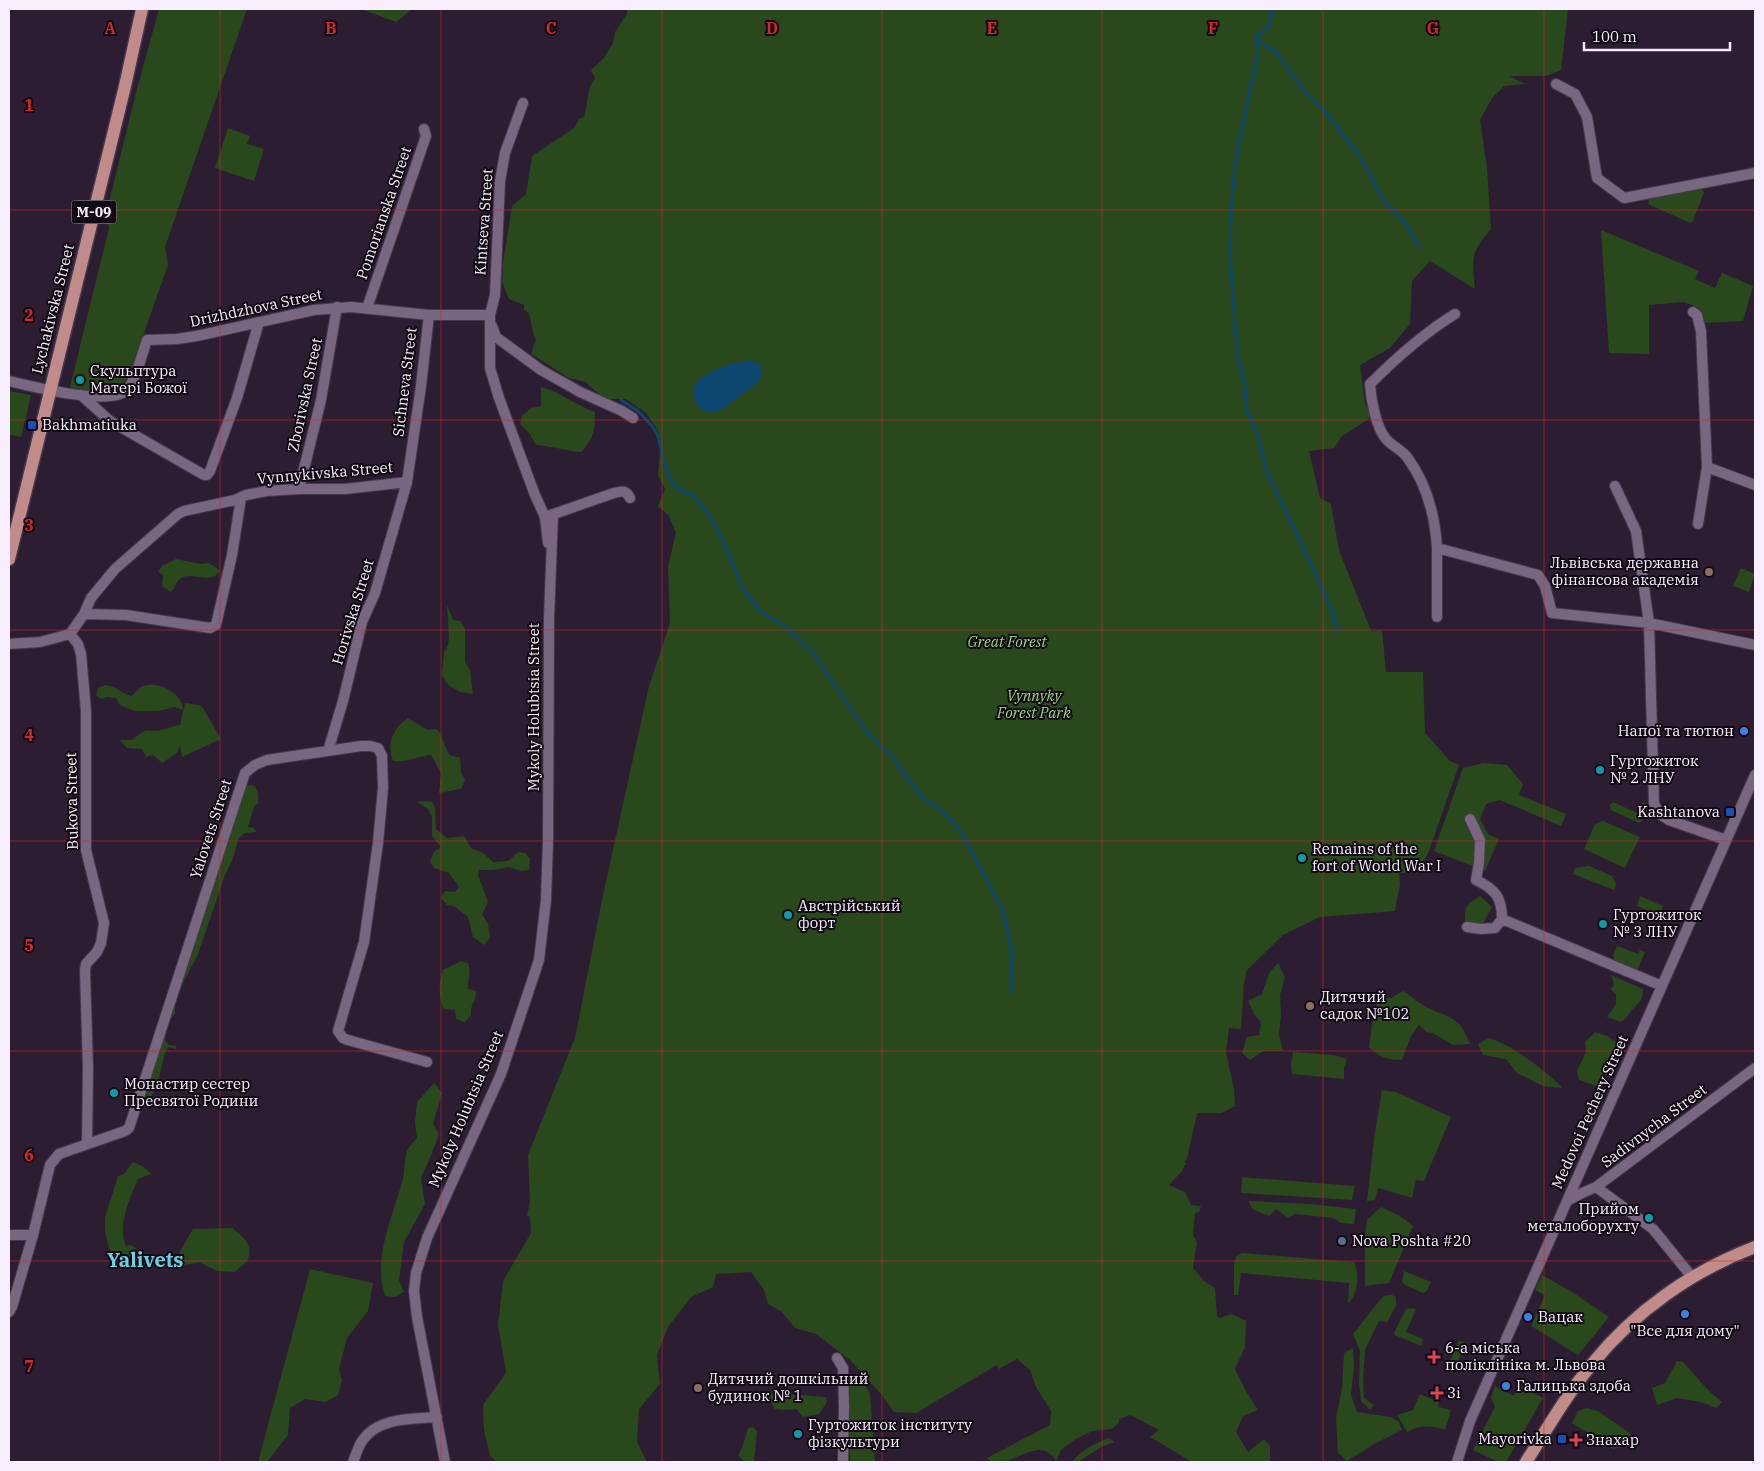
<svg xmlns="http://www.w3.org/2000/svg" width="1764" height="1471" font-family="'IBM Plex Serif',serif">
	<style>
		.green { fill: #29481c }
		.water { fill: #0e4871 }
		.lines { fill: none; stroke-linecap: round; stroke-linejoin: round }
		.stream { stroke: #0e4871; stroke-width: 3 }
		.minor-casing { stroke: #47394d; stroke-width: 12 }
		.major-casing { stroke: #47394d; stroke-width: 15 }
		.minor { stroke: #796681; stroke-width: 10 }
		.major { stroke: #c08b88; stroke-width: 12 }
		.grid { fill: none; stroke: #d62828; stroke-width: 1; stroke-opacity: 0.55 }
		.culture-dot { fill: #0f9aa8; stroke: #110a14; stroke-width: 2 }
		.transit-dot { fill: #1a4fb4; stroke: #110a14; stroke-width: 2 }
		.education-dot { fill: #8d6e63; stroke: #110a14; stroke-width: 2 }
		.shop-dot { fill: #3f7fe0; stroke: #110a14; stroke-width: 2 }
		.service-dot { fill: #5c6f8a; stroke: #110a14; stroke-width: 2 }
		.health-dot { fill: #e0444e; stroke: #110a14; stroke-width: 2 }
		.labels { text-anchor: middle; stroke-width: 4; stroke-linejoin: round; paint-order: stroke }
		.shield { fill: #110a14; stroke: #b3aab7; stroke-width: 1 }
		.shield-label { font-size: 14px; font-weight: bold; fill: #f9eefd }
		.street-label { font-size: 15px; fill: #f9eefd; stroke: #110a14 }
		.poi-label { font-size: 15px; fill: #f9eefd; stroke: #110a14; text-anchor: start }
		.park-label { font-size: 15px; font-style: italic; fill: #97d97c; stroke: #110a14 }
		.district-label { font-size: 20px; font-weight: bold; fill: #68d2e0; stroke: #110a14 }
		.grid-label { font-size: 16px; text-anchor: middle; font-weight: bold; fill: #d62828; stroke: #110a14; stroke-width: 4; stroke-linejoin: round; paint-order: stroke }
	</style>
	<rect width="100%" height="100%" fill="#2d1d33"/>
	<path class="green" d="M159,9H247L165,247L168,265L129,375C126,379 124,384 119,387C109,393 81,390 70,387L109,228L106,214L137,89Z
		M361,9H412L396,22Z
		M627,9H1568L1561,70L1546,76H1509L1525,84L1504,86L1492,98L1480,120L1487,168L1491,229C1470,254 1472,257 1475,289L1430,261L1412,281L1410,324L1390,348L1360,365L1365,403L1372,417L1342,436L1334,448L1309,451L1320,498L1331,504L1339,550L1371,631L1382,630L1386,672H1423L1425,733L1450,761L1459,765L1428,854C1421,866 1413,874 1399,873L1400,884L1395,911L1320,917L1283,935L1247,970L1244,983L1241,1029L1229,1028L1226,1052L1234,1089L1235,1106L1222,1113H1197L1187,1159L1184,1162L1186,1163L1182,1171L1169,1185L1185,1192L1191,1205L1201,1206L1199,1212L1195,1213L1193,1235L1197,1242L1193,1268L1204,1281L1215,1288L1217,1316L1219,1318L1232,1314L1246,1321L1245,1347L1235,1369L1246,1391L1258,1410L1243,1416L1236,1432L1248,1452L1264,1439L1270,1446V1462H1192L1150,1437L1159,1430L1130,1415L1119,1419V1422L1112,1429L1092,1431L1074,1440L1061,1450L1056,1461C1040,1434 1015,1466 994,1462C991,1462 989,1460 987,1458L1050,1425L1051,1411L1036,1387L1030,1370L1017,1359L999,1369L997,1365L916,1413L894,1412L881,1394L850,1360L816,1334L795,1328L782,1312L768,1304L764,1290L751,1272L716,1274L713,1287L691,1297L668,1327L657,1355L660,1384L639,1409L637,1442L647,1462H497L490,1456L484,1430L483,1405L506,1373L498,1325L503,1281L531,1233L530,1217L527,1215L530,1203L528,1155L575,1038L603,895L649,686L670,623L668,566L676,533L669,516L658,506L665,489L658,475L660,449L658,431L647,414L626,399H605C598,393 592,389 586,382L569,378L531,354L536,339L534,336L529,313L524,310V305L509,299L502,282L503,263L512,206L526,194L532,156L574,128L580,118L584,117L590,87L595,78L591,70L604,58L613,43L615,32L627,14Z
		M228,128L250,136L247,144L264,149L254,181L215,168Z
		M1701,188L1704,192L1693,221L1690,223L1648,204L1650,197Z
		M1601,230L1699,271L1695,279L1715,288L1722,273L1753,286L1743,321L1706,323L1699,308L1684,302L1649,305V354L1609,353Z
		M541,387C561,392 575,405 595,412C595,430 594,437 582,452C566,451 553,446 536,445L530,434L520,424L522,416L531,408L541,406Z
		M9,391L31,395L21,437L9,434Z
		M176,559L201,564L208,563L214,566L220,571C210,586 190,570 180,579C176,582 175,588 171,592L162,586L163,575L158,572L162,566Z
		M1741,568L1755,574L1749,592L1733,586Z
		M447,605L453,620L460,621L465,629V662L470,670L473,694L460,692L448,685L442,675L444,653L448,645L449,636Z
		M105,685C118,686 121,694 132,696C135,693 138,689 141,687C156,680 179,691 183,707L182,710L175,707L158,711H134L120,705L116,698L106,697L102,699L96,696L98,688Z
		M185,703L199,705L203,708L221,739L182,757L180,746L177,753L162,763L153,755L146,757L142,749L127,748L120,740H131L146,730C159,733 168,727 180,725Z
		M408,718L427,730L436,729L440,733L449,755L460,758L461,772L465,780L461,789L439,793L441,773L431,755C419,756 406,763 393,761C386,744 393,728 408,718Z
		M1483,763L1507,765L1523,784L1519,795L1566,814L1561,826L1500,800L1486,804L1480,819L1488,834L1499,839L1485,871L1434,851L1463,768Z
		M250,785L255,786L258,794V803L254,807L248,827L254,828L257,832L245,833L239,838L232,861L225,875L198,954L175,999V1014L169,1021L165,1040L169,1045L176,1046V1049L168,1047L165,1053L159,1078L148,1105L146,1103L148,1079L245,787Z
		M427,801L432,802L435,808L436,829L447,838L464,836L472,849L482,852L493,862L508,861L518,852L525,853L530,858L529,870L521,871L509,867L493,870H479L478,875L488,902L482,914L488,924L490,938L484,945L473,937L468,917L454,906L447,905L441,898L445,891L455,892L459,887L449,873L434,868L430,861L434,852L441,847L432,836V817L428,809L417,802Z
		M1613,802L1637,813L1643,802L1650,805L1649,815L1639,823L1611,810L1610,805Z
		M1603,821L1640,837L1625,868L1584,849L1595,824Z
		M1589,866L1612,876L1616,884L1614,890L1573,874L1575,868Z
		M1480,896L1492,907L1483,924L1465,922C1465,905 1466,905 1480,896Z
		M1640,896L1663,906L1660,915L1637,906Z
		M1617,946L1638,954L1640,950L1645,952L1637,971L1615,962L1613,956Z
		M461,961L468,963C472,973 467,979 468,989L476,991C477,1002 470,1003 471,1015L465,1022L456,1019L455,1010L444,1009C438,999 439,980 443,970Z
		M1278,963L1285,977L1280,995L1281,1015L1279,1035L1283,1051H1263L1250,1060L1242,1053L1247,1037L1259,1035L1261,1022L1254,1014L1248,1001L1262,994L1269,973Z
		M1611,975L1643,989C1643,1001 1639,1002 1632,1010C1628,1015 1627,1018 1621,1022L1607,1017L1616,1004V994L1610,989L1614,985Z
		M1403,991C1410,995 1416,1001 1423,1005C1447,1019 1459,1013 1470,1044L1453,1045L1433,1033L1426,1032L1419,1025L1411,1036L1402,1060C1388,1060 1379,1057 1369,1047L1374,1011L1380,998H1391Z
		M1595,1032L1607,1036L1619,1044L1603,1081L1597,1086L1579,1080L1577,1071L1586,1052L1585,1042Z
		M1489,1038C1514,1046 1544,1070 1563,1088L1543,1086L1517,1073L1506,1059L1483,1055L1478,1044Z
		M1293,1052L1333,1055L1347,1059L1344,1068V1079L1292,1074L1291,1064Z
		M434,1083L442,1093L433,1124L439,1134L430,1158L421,1178L425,1204L404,1242L399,1280L404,1292L395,1297L385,1296C372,1256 394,1215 403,1178C405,1169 404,1158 407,1151C409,1146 414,1142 417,1138L415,1123L417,1102Z
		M1382,1090L1396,1092L1451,1117L1424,1181L1416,1180L1412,1198L1378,1188L1375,1200L1367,1201L1375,1132Z
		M133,1162L144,1167L151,1174L138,1179C130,1198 117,1225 126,1246L131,1245C141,1250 142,1256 143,1267L129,1270L120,1258L113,1255L108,1245L105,1231V1217L118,1176L124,1174Z
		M1242,1177L1355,1186L1352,1200L1241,1193Z
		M1249,1201L1311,1204L1356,1209L1354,1224L1341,1223L1334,1218L1295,1214L1288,1218L1276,1209L1269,1216L1252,1209Z
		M1381,1207L1400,1216L1413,1226L1389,1283L1365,1286V1237L1367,1220Z
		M232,1228C243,1236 255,1246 247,1261C244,1265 238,1268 235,1272L217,1271L199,1262L181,1266L180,1251L193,1229Z
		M1242,1253L1354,1262C1360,1274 1358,1293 1348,1304L1349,1283L1241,1273L1238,1295H1234V1264L1236,1257Z
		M310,1269L373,1283L368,1311L347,1338L339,1369L342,1381L338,1395L326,1402L305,1399L290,1408L288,1435L267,1462H258Z
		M1404,1271L1431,1282L1426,1292L1423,1293L1405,1285L1402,1282Z
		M1542,1275L1572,1292L1609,1317L1578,1355L1531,1326L1545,1295L1535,1290Z
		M1392,1295L1396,1297V1306L1387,1322L1379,1321L1365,1350L1363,1380L1364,1398L1374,1405L1370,1410L1361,1401L1359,1383L1360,1351L1353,1334C1358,1329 1381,1297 1384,1296C1386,1295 1390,1295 1392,1295Z
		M1410,1308L1416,1309L1406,1332L1423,1339L1421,1346L1395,1335L1394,1333L1406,1309Z
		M1459,1340L1466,1343L1454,1371L1447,1368Z
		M1353,1348L1354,1364L1351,1395L1357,1412L1391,1417L1399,1422L1402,1430L1376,1443L1347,1461L1338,1453L1336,1418L1342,1388L1344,1353Z
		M1677,1361L1683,1362L1708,1390L1722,1402L1716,1408L1701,1402L1677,1398L1657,1405L1652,1388L1665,1383Z
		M861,1379L870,1393L875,1462H850V1382Z
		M1495,1386L1514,1396L1519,1386L1543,1398L1506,1462H1498L1473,1450L1495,1407L1491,1397Z
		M775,1393L826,1397L827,1402L819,1414L803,1417L796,1409L787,1410L775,1409L766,1395Z
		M1420,1394L1439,1402L1438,1407L1451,1410L1445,1430C1431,1425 1420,1425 1407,1432L1397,1415L1413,1410Z
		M1587,1408L1598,1411L1631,1434L1627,1444L1613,1449L1572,1423L1578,1411Z
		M753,1427L757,1431L754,1462H745L738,1455L742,1448L748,1428Z
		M1109,1438L1115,1442L1103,1446L1078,1462H1072C1081,1450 1095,1443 1109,1438Z"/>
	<path class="water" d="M750,360L760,364C766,376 759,383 749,389C737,396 728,409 714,412C696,415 687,391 699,380C712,368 733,363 750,360Z"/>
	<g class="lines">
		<path class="stream" d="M1272,9L1270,25L1256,37L1257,55L1235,164L1231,214L1230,254L1237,354L1245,386L1247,412L1256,429L1267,472L1308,557L1331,609L1338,631
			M1256,39L1278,54L1303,90L1323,109L1359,155L1384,201L1405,223L1419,247
			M621,400L638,411L652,426L658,436L667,472L675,486L682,491L693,495L707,512L723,540L743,589L761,612L785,626L813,653L868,734L888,752L924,799L937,806L960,830L1003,911L1012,953L1011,993"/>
		<g class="minor-casing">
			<path id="minor" d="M1556,84L1575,94L1587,117L1597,178L1624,198L1755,173
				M523,103L505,153L500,181L495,295L490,315V368L499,398L535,495L545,517L548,543
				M367,308L426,136L424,129
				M1693,312L1697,315L1701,331L1707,467L1698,524
				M1455,314C1424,333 1396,358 1370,384C1371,400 1376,427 1386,439C1392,446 1402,450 1407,457C1427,484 1435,515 1437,548L1538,575L1545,586L1552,613L1649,623L1654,804L1660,814L1669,820L1726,840
				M492,326L496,337L541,370L580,392L622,411L633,418
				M9,381C30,386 111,407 127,390C136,380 142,354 147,340L177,339L197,336L314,310L351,307L429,315H490
				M81,395L110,421L204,475H207L210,471L237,398L259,322
				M1707,467L1755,485
				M1615,486L1636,531L1649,623L1755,645
				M299,489L321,400L337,307
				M548,516L614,493C622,491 626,490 630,498
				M1437,548V617
				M84,614L126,615L210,628L216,625L232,555L241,498
				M9,644L40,642L70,634
				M328,751L343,701L362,622L375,593L407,482L421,386L429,315
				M1470,819L1480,840L1479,863L1476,880C1495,889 1502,897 1502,919
				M1467,927L1481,929L1495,928L1502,919L1662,986
				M87,1143L88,1069L85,970L86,964L97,952L101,943L104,923L86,850V711L81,654L78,644L70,634L84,614L91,598L115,569L178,514L184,511L235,500L246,495L267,491L299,489H345L407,482
				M1596,1187L1653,1229L1692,1277
				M1567,1201L1582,1193L1596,1187L1755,1068
				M9,1235H33
				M9,1312L12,1307L33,1235L50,1165L59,1154L125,1131L129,1128L245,773L255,765L267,760L361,746H370L378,748L382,756L383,788L378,843L364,942L338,1031L343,1038L348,1040L427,1062
				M837,1358L843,1368L844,1406L843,1462
				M353,1462C356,1455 358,1447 362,1441C378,1417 412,1419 437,1417
				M445,1462L417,1317L414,1291L416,1273L427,1238L501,1074L539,960L546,900L548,841L549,619L553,514
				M1457,1462L1470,1421L1755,775"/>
		</g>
		<g class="major-casing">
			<path id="major" d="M9,559L125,86L142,9
				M1526,1462C1547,1429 1567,1394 1592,1364C1635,1311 1692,1271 1755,1247"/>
		</g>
		<use href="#minor" class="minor"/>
		<use href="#major" class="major"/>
	</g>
	<path class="grid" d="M220,9V1462M441,9V1462M662,9V1462M882,9V1462M1102,9V1462M1323,9V1462M1544,9V1462M9,210H1755M9,420H1755M9,630H1755M9,841H1755M9,1051H1755M9,1261H1755"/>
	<g class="culture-dot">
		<circle cx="80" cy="380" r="5"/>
		<circle cx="1600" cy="770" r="5"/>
		<circle cx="1302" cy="858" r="5"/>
		<circle cx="788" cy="915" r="5"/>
		<circle cx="1603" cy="924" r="5"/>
		<circle cx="114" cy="1093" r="5"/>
		<circle cx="1649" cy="1218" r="5"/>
		<circle cx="798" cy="1434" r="5"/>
	</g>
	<g class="transit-dot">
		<rect x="27" y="420" width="10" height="10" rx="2.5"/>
		<rect x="1725" y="807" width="10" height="10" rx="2.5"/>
		<rect x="1557" y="1434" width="10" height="10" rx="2.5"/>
	</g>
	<g class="education-dot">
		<circle cx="1709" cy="572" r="5"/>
		<circle cx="1310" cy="1006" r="5"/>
		<circle cx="698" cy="1388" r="5"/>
	</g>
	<g class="shop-dot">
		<circle cx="1744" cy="731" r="5"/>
		<circle cx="1685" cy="1314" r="5"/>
		<circle cx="1528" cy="1317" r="5"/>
		<circle cx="1506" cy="1386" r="5"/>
	</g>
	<circle class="service-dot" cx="1342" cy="1241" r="5"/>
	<g class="health-dot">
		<path d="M1431.5 1349.5h5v5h5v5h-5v5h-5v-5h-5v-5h5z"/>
		<path d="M1434.5 1385.5h5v5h5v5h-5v5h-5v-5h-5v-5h5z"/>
		<path d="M1573.5 1432.5h5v5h5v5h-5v5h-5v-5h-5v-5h5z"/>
	</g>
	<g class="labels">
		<rect class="shield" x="71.5" y="200.5" width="45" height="23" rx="4"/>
		<g class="shield-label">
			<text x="94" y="217">М-09</text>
		</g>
		<g class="street-label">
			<text transform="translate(384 213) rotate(-71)" y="5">Pomorianska Street</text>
			<text transform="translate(484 222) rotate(-86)" y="5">Kintseva Street</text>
			<text transform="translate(256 308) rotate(-12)" y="5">Drizhdzhova Street</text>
			<text transform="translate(53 309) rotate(-76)" y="5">Lychakivska Street</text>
			<text transform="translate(405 382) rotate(-83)" y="5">Sichneva Street</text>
			<text transform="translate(305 395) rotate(-78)" y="5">Zborivska Street</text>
			<text transform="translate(325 473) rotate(-5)" y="5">Vynnykivska Street</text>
			<text transform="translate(353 612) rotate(-73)" y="5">Horivska Street</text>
			<text transform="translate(534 707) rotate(-90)" y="5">Mykoly Holubtsia Street</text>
			<text transform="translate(72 801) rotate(-91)" y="5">Bukova Street</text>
			<text transform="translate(211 829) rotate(-72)" y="5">Yalovets Street</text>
			<text transform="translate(466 1109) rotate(-67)" y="5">Mykoly Holubtsia Street</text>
			<text transform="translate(1590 1112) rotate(-66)" y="5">Medovoi Pechery Street</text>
			<text transform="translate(1654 1126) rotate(-37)" y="5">Sadivnycha Street</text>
		</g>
		<g class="poi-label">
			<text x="90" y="376">Скульптура<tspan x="90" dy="17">Матері Божої</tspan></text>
			<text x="42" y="430">Bakhmatiuka</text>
			<text x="1699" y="568" text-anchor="end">Львівська державна<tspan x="1699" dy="17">фінансова академія</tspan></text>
			<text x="1734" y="736" text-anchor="end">Напої та тютюн</text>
			<text x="1610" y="766">Гуртожиток<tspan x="1610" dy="17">№ 2 ЛНУ</tspan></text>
			<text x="1720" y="817" text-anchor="end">Kashtanova</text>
			<text x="1312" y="854">Remains of the<tspan x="1312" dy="17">fort of World War I</tspan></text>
			<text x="798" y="911">Австрійський<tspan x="798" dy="17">форт</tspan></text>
			<text x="1613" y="920">Гуртожиток<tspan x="1613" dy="17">№ 3 ЛНУ</tspan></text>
			<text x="1320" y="1002">Дитячий<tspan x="1320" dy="17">садок №102</tspan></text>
			<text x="124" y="1089">Монастир сестер<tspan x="124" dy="17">Пресвятої Родини</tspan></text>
			<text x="1639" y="1214" text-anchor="end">Прийом<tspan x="1639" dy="17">металоборухту</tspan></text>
			<text x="1352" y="1246">Nova Poshta #20</text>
			<text x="1538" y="1322">Вацак</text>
			<text x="1685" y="1336" text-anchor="middle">"Все для дому"</text>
			<text x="1445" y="1353">6-а міська<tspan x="1445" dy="17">поліклініка м. Львова</tspan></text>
			<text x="708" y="1384">Дитячий дошкільний<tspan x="708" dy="17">будинок № 1</tspan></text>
			<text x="1516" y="1391">Галицька здоба</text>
			<text x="1447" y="1398">3і</text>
			<text x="808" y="1430">Гуртожиток інституту<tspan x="808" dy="17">фізкультури</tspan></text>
			<text x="1552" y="1444" text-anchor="end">Mayorivka</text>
			<text x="1586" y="1445">Знахар</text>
		</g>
		<g class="park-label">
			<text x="1007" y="647">Great Forest</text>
			<text x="1034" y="701">Vynnyky<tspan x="1034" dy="17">Forest Park</tspan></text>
		</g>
		<g class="district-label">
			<text x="145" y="1267">Yalivets</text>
		</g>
	</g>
	<g class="grid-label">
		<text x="110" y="34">A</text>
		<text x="331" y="34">B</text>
		<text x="551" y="34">C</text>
		<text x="772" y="34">D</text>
		<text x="992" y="34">E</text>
		<text x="1213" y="34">F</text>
		<text x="1433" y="34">G</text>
		<text x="29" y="111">1</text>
		<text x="29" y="321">2</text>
		<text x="29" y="531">3</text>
		<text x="29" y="741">4</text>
		<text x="29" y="951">5</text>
		<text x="29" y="1161">6</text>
		<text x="29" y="1372">7</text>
	</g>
	<rect width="1764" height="1471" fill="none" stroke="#f9eefd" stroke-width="20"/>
	<path d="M1584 42v8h146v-8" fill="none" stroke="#f9eefd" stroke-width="2.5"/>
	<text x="1592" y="42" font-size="15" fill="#f9eefd" stroke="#110a14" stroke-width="4" paint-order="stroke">100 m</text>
</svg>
